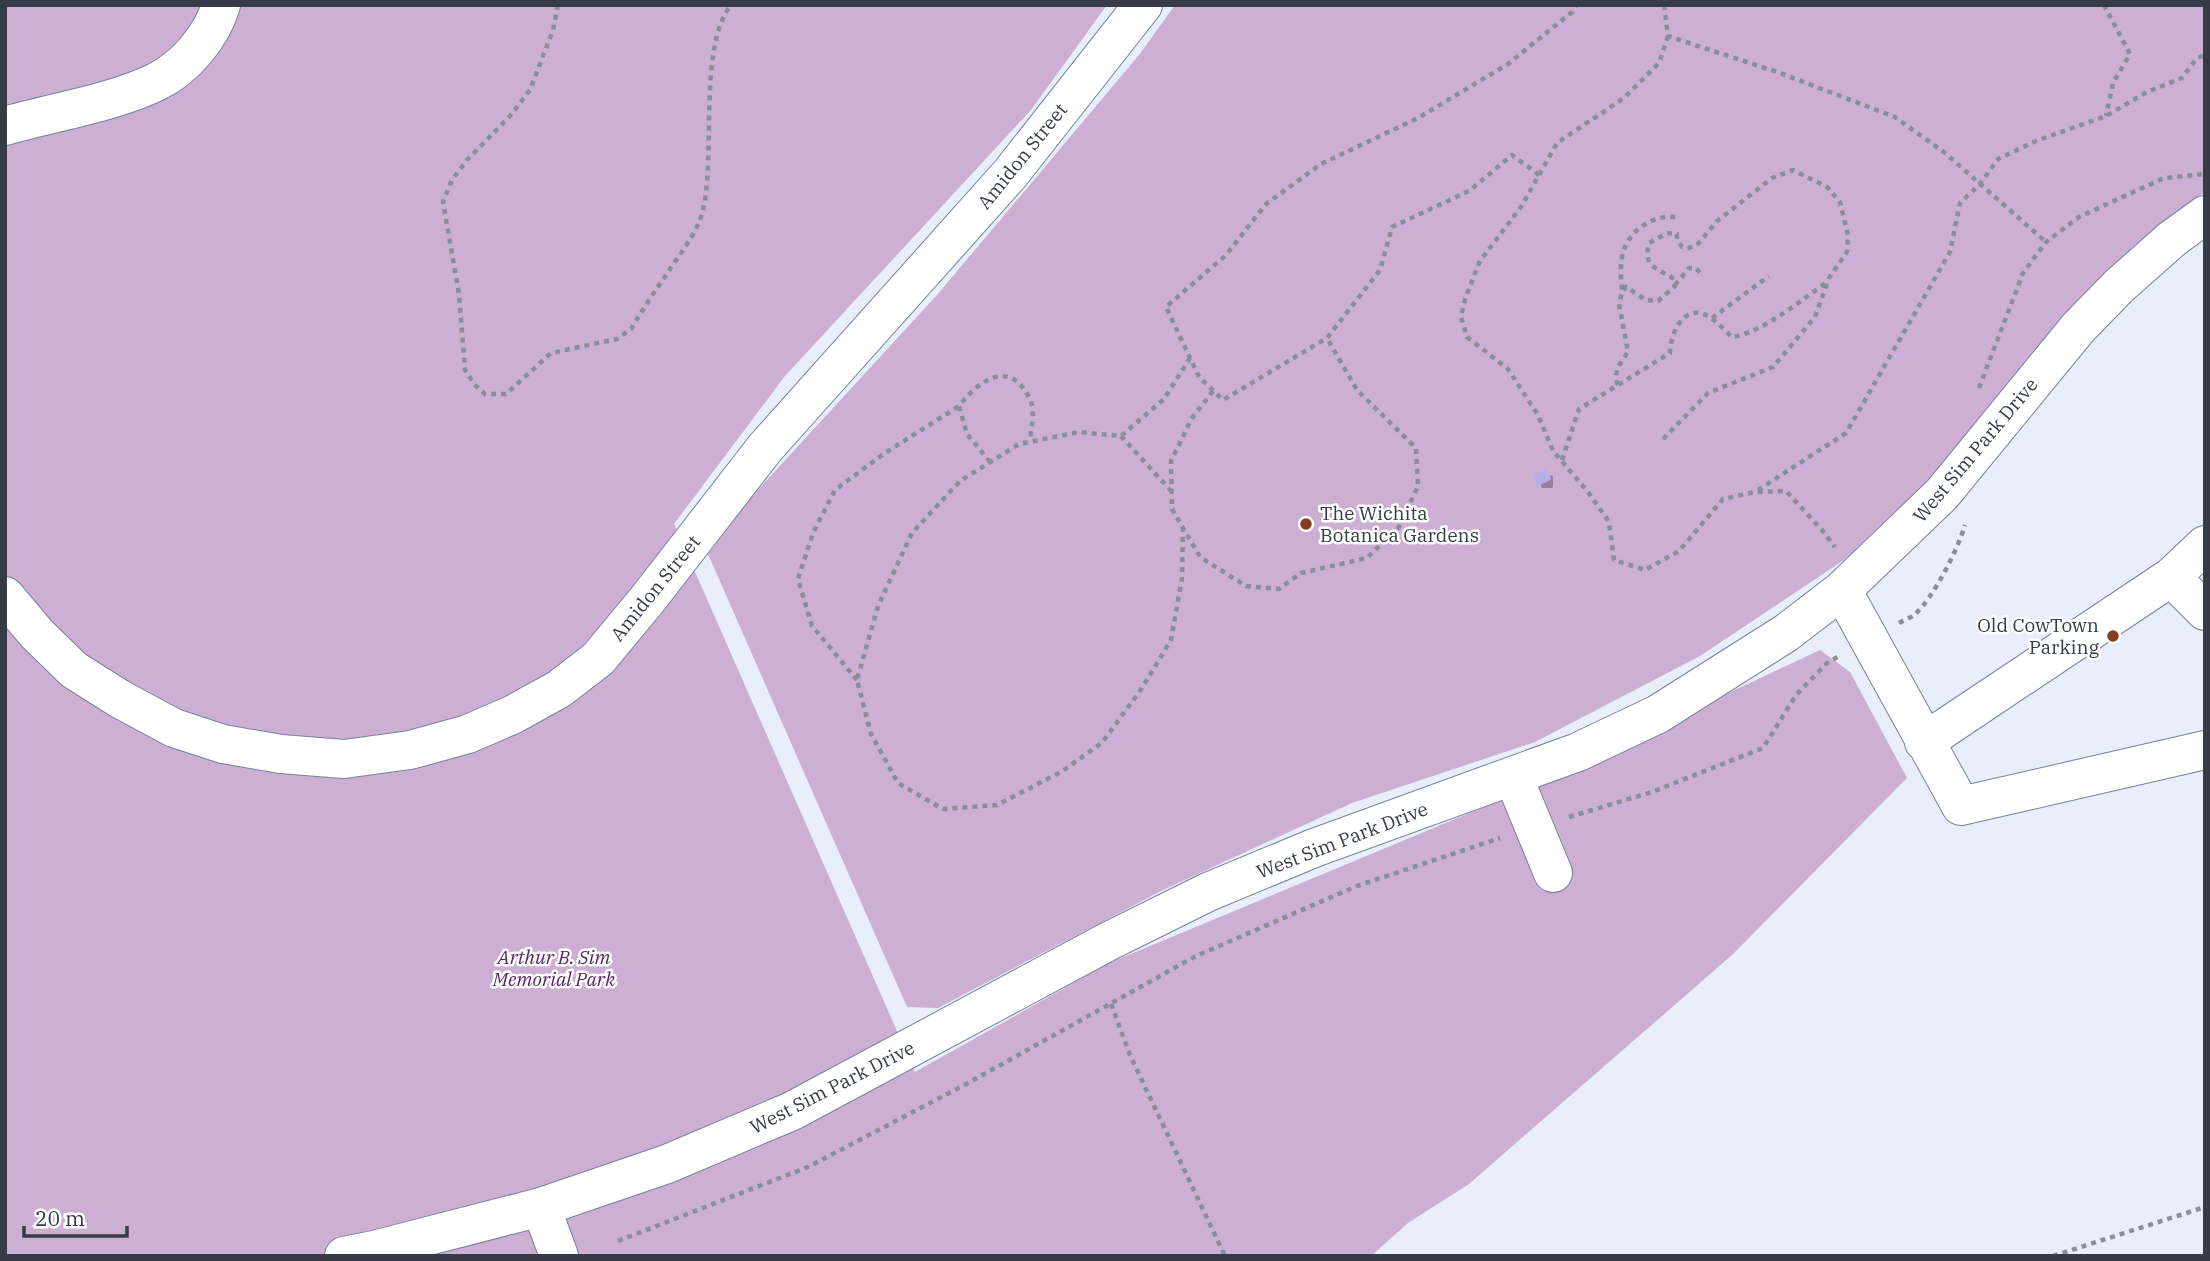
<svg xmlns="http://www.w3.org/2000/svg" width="2210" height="1261" font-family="'IBM Plex Serif',serif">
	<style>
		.green { fill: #cdafd4 }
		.building { fill: #b9aeeb; filter: url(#shadow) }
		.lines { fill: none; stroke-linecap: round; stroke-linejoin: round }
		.minor-casing { stroke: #75829e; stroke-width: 40 }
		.path { stroke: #888e9b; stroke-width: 4.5; stroke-dasharray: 5 5; stroke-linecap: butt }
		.minor { stroke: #fff; stroke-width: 38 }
		.poi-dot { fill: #853d1f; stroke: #fff; stroke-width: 2.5 }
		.labels { text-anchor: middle; stroke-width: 5; stroke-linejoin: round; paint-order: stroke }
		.street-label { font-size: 19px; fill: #353b47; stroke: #fff }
		.poi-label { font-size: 19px; fill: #353b47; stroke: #fff; text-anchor: start }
		.park-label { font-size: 19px; font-style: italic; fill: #582563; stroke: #fff }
	</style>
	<defs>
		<filter id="shadow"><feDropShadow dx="6" dy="6" stdDeviation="0" flood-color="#0004"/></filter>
	</defs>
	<rect width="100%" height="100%" fill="#e8eefb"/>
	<path class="green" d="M5,5H1107L1031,110L785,376L674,524L915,1072L1109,963L1508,797L1820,650L1850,672L1907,778L1732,955L1469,1184L1408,1223L1371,1256H5Z
		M1175,5H2205V192L2182,208L1918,490L1844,560L1700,656L1535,742L1352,803L1161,891L938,1008L907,1007L708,554L754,494L937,295L1139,55Z"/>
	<path class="building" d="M1546,469L1551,479L1538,486L1533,476Z"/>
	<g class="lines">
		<g class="minor-casing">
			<path id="minor" d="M5,126C53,112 113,103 156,82C185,68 212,36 221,5
				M2205,545L2171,577L2205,611
				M1842,590L1961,806L2205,750
				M5,596L37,634L74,670L120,699L174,728L223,744L281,754L344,759L410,750L468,734L514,714L559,689L598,659L647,600L765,448L1010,174L1143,5
				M1924,742L2171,577
				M1513,776L1553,873
				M541,1207L559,1256
				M344,1256L374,1250L541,1207L667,1164L792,1111L1109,941L1208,892L1314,848L1578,752L1658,714L1786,633L1842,590L1942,494L2078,328L2119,286L2172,239L2205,215"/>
		</g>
		<path class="path" d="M558,5L553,30L530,90L510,116L467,160L452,180L443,202L459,294L465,370L474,384L485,394H506L551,353L617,339L631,329C642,311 654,292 666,275C679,255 697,234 703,210C716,154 698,47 731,5
			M1664,5L1668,36L1780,73L1895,117L1945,153L2046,242
			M2104,5L2130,54L2113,83L2106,116
			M1668,36L1659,63L1624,98L1557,143L1521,207L1480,261L1465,299L1461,317L1467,337L1508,369L1538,415L1553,451L1588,492L1609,522L1614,560L1645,570L1679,551L1723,499L1755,492L1786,491L1822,530L1835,547
			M1539,175L1512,155L1469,191L1392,227L1380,270L1327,338L1223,400L1199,377L1166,307L1226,255L1266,204L1321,164L1418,118L1508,64L1572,12L1576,5
			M1675,285L1689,268H1696L1701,274
			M1712,318L1769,276
			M1618,385C1612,373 1621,362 1628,352L1619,304L1622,292
			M1979,388L2023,273L2046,242L2079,217L2164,178L2205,174
			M1213,391L1192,418L1171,461L1172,509L1200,557L1246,586L1279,589L1301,573L1367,558L1399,527L1418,486L1416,448L1357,390L1327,338
			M1121,436L1172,492
			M1663,439L1708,393L1773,367L1815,317L1829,278L1847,252L1848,235L1840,202L1827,187L1793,170L1772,178L1717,221L1699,243L1689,248L1682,247L1677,239V234L1667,233L1649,243C1643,268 1656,267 1674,279L1675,286L1658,301L1646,300L1626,287L1622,292C1621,278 1619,261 1625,247C1633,227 1659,212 1680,218
			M1562,460L1579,409L1670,353C1670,335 1683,304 1706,315C1716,320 1724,330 1732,337C1764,332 1801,300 1827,282
			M990,462L967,434L959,406C980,379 1012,357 1031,402C1035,412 1031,430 1030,441
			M1758,490L1846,433L1950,252L1960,203L1980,184L1998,159L2036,141L2106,116L2147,92L2182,78L2197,58L2205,55
			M1183,527L1182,578L1171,640L1142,688L1102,743L1061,772L997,805L943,809L898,783L871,734L857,680L878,606L912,533L960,481L1019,444L1079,432L1121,436L1164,399L1190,358
			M1899,623C1904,620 1910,618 1914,615C1933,599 1958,549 1965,525
			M857,680L812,626L798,579L813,533L835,490L885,453L959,406
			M1569,817L1652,792L1763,748L1796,695L1826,664L1839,656
			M1111,1004L1130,1055L1225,1256
			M618,1241L808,1167L968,1083L1196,956L1357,886L1500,838
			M2053,1256L2205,1207"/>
		<use href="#minor" class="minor"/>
	</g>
	<g class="poi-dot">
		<circle cx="1306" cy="524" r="7"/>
		<circle cx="2113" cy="636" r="7"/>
	</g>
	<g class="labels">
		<g class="street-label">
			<text transform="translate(1022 156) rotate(-51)" y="7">Amidon Street</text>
			<text transform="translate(1975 450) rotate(-50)" y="7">West Sim Park Drive</text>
			<text transform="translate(655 588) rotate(-51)" y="7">Amidon Street</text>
			<text transform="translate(1342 840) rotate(-21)" y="7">West Sim Park Drive</text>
			<text transform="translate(832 1087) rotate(-27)" y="7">West Sim Park Drive</text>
		</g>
		<g class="poi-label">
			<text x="1320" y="520">The Wichita<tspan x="1320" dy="22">Botanica Gardens</tspan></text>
			<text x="2099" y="632" text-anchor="end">Old CowTown<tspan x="2099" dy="22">Parking</tspan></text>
		</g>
		<g class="park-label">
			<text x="554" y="964">Arthur B. Sim<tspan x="554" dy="22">Memorial Park</tspan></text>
		</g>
	</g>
	<rect width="2210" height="1261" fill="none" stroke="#353b47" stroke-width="14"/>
	<path d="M24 1226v10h103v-10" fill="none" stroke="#353b47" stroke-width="3.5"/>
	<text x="35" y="1226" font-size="21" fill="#353b47" stroke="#ffffff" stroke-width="5" paint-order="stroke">20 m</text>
</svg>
